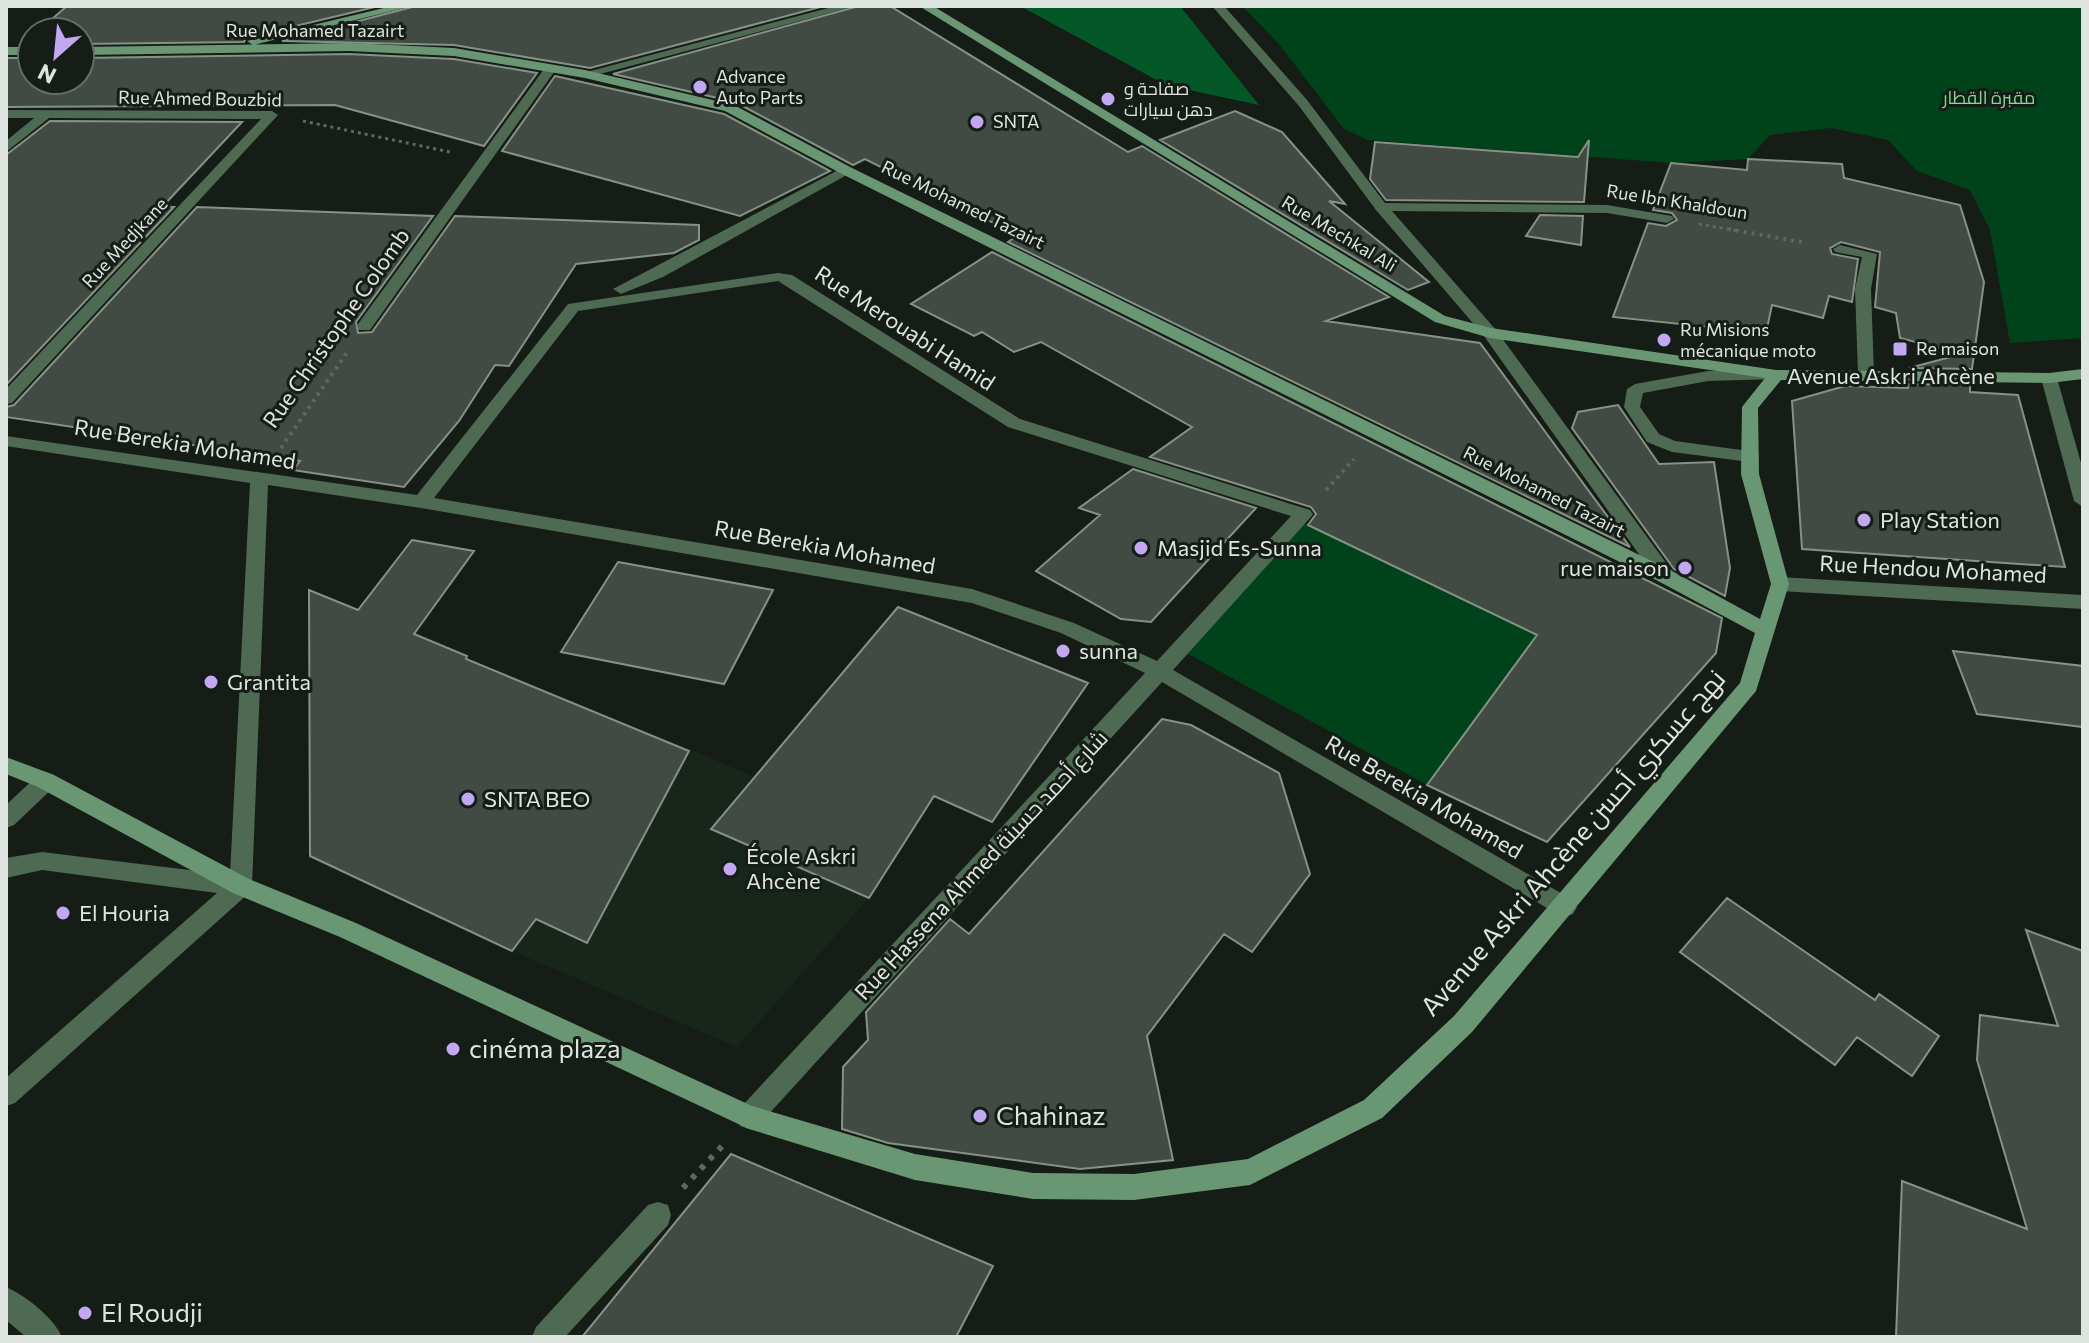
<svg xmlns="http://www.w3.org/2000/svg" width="2089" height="1343" font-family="Commissioner,Cairo,sans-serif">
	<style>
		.built { fill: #17251a }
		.green { fill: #00431b }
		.forest { fill: #045827 }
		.building { fill: #414a43; stroke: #869188; stroke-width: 2 }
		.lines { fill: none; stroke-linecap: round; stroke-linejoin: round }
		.path-far2 { stroke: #5f6760; stroke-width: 3; stroke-dasharray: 3 4; stroke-linecap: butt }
		.path-far1 { stroke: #5f6760; stroke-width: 4; stroke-dasharray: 3 5; stroke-linecap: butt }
		.path { stroke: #5f6760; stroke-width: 6; stroke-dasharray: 5 8; stroke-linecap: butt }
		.lane { fill: #4e6a53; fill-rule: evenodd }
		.street { fill: #4e6a53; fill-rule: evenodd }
		.secondary { fill: #6a9773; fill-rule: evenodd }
		.poi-dot { fill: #c2a7f2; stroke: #151d16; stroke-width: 3 }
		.labels { text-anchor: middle; stroke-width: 6; stroke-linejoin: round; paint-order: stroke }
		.far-street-label { font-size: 18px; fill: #dee4df; stroke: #151d16 }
		.far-poi-label { font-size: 18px; fill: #dee4df; stroke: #151d16; text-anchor: start }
		.far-park-label { font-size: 18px; fill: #7cdc94; stroke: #151d16 }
		.street-label { font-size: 22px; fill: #dee4df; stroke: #151d16 }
		.poi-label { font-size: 22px; fill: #dee4df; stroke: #151d16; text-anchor: start }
		.near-street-label { font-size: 26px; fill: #dee4df; stroke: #151d16 }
		.near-poi-label { font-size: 26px; fill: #dee4df; stroke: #151d16; text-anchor: start }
	</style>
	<rect width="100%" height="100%" fill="#151d16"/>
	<path class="built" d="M670,741L906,840L869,898L737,1047L512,951Z"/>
	<path class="green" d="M1242,6H2083V338L2010,343L1990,230L1970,190L1917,171L1888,140L1831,128L1770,135L1748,159L1671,163L1368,140L1344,129L1279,44Z
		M1302,522L1537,635L1427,785L1181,650Z"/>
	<path class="forest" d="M1020,6H1180L1259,105L1166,85Z"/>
	<path class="building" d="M67,6H379L246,38L244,42L80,44V32H37Z
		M416,6H824L590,68L454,45L282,41Z
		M859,6H890L1128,152L1142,146L1389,297L1326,321L1480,343L1630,547L1008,242L1018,235L865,159L853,165L735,102L613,74Z
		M349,54L454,59L537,73L484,146L335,105L6,107L7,58H32V80H80V58Z
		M555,76L724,114L830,171L740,216L502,151Z
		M1235,111L1282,132L1345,204L1329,201L1429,282L1408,290L1160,140Z
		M50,121L242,122L163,206L174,207L6,385V155Z
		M1589,140L1584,202L1386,200L1370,179L1375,142L1578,157Z
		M1748,159L1842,164L1844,178L1960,205L1984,282L1972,369L1909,368L1962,354L1900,338L1896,313L1875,307L1880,252L1841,242L1830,248L1832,254L1858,259L1852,302L1829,296L1823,318L1772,305L1766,333L1613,317L1648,223L1666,226L1677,220L1672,213L1653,210L1671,163L1747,170Z
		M197,207L433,216L356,322L358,333L372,332L455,216L699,225V240L674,253L576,264L509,366L495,365L459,421L404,487L293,470L300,461L6,417V407L14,405Z
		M1540,215L1583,216L1581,245L1526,236Z
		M992,252L1722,618L1716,653L1547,842L1427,785L1537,635L1308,525L1316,514L1311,507L1150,457L1192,427L1041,342L1014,352L982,332L974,336L911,304Z
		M1907,384L1970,385V392L2018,395L2065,567L1802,549L1792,401L1845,386L1908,388Z
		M1618,405L1659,464L1714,462L1730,568L1725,596L1674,569L1572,428L1578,412Z
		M1133,469L1256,508L1151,622L1121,619L1036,571L1100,515L1079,508Z
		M412,540L474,551L414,634L467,656L466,659L689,751L587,943L536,919L512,951L310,856L309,590L358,610Z
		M618,562L773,590L724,684L561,652Z
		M898,607L1088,683L992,822L934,796L869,898L711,829Z
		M1953,651L2083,666V727L1977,714Z
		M1162,719L1191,725L1279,773L1310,874L1252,952L1224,934L1147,1036L1173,1160L1080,1169L888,1143L842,1129L843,1067L868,1040L866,1012L950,919L969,934Z
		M1727,898L1875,1000L1879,994L1939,1036L1912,1076L1857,1037L1835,1065L1680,952Z
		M2026,930L2083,951V1337H1896L1902,1181L2027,1229L1977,1060L1980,1015L2058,1026Z
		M731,1154L993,1266L956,1337H582Z"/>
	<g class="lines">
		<path class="path-far2" d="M303,121L450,152
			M1699,224L1739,231"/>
		<path class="path-far1" d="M1728,229L1807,243
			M281,448L348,351
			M1326,490L1354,459"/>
		<path class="path" d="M683,1188L723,1145"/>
		<path class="lane" d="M1772,370L1780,375L1778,379L1708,381L1643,393L1640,407L1659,434L1675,441L1756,452L1759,456L1756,460L1750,462L1672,452L1647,442L1624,407L1627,389L1635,384L1708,371Z"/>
		<path class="street" d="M836,6H856L585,78L579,74Z
			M1212,6H1224L1307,100L1385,203L1607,205L1672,216L1674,219L1667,223L1607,213L1392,211L1496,330L1672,571L1674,576L1672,581H1658L1484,336L1376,210L1299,106Z
			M547,65L557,68L370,330H358V324Z
			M6,110L272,111L278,115L12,403L6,404V389L261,119L49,118L6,152V141L34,118H6Z
			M842,168L854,171L663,277L621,294L613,289Z
			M1840,245L1877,254L1871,289L1874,374L1866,379L1858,374L1855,289L1862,257L1835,252L1833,249Z
			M778,273L792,275L1020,419L1310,510L1313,514L1310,518L1173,670L1573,900L1577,907L1573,914L1565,917L1557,914L1162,682L758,1126L749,1129L740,1126L736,1117L740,1108L1145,673L1061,633L972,603L421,508L268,485L252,886L249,893L15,1103L6,1106V1078L217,893L42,870L6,878V858L42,852L230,875L250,483L6,446V436L417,495L568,304ZM778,281L1008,427L1291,516L1157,661L1074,623L972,589L434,498L578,311Z
			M2049,373L2057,378L2083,470V507L2074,501L2041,378Z
			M1780,577L2083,595V609L1780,591L1771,584Z
			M46,772L54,775L57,781L54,787L14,825L6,828V805L38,775Z
			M658,1202L668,1205L671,1215L668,1225L565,1337H532L536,1327L648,1205Z
			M6,1287C25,1295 54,1318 62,1337H26L6,1320Z"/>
		<path class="secondary" d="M392,6H413L253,45L247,41Z
			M919,6H933L1445,316L1491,328L1776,370L2049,373L2083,369V379L2049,383L1781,380L1758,408L1759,474L1789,584L1756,691L1472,1032L1382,1118L1250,1185L1134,1200L1033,1199L915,1180L749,1129L340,937L233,893L38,787L6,774V757L54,775L249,879L356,923L752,1106L915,1154L1033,1173L1134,1174L1248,1159L1364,1100L1454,1016L1740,683L1755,633L1658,581L842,174L725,111L585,78L454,56L349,51L80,55V47L349,43L454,48L585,70L734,105L852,168L1672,571L1760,619L1771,584L1741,474L1742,407L1765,378L1490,338L1435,322Z
			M6,47H32V55H6Z"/>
	</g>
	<g class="poi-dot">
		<circle cx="700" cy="87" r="8"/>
		<circle cx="1108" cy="99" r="8"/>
		<circle cx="977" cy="122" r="8"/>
		<circle cx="1664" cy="340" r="8"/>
		<rect x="1892" y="341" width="16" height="16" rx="4"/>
		<circle cx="1864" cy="520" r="8"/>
		<circle cx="1141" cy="548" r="8"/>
		<circle cx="1685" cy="568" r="8"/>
		<circle cx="1063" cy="651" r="8"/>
		<circle cx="211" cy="682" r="8"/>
		<circle cx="468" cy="799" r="8"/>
		<circle cx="730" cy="869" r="8"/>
		<circle cx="63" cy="913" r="8"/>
		<circle cx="453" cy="1049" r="8"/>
		<circle cx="980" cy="1116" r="8"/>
		<circle cx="85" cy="1313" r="8"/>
	</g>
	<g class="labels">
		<g class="far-street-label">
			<text x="315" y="37">Rue Mohamed Tazairt</text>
			<text transform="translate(200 99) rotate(1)" y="6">Rue Ahmed Bouzbid</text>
			<text transform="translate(1677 202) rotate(9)" y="6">Rue Ibn Khaldoun</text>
			<text transform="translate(963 205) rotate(26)" y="6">Rue Mohamed Tazairt</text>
			<text transform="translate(1339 234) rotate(31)" y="6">Rue Mechkal Ali</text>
			<text transform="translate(125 243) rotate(-47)" y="6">Rue Medjkane</text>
			<text transform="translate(1544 492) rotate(27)" y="6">Rue Mohamed Tazairt</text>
		</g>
		<g class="far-poi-label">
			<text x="716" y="83">Advance<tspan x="716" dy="21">Auto Parts</tspan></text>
			<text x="1124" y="95">صفاحة و<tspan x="1124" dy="21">دهن سيارات</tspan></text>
			<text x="993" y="128">SNTA</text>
			<text x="1680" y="336">Ru Misions<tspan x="1680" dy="21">mécanique moto</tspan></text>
			<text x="1916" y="355">Re maison</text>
		</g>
		<g class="far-park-label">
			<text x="1989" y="104">مقبرة القطار</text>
		</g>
		<g class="street-label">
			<text transform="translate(336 328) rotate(-55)" y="8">Rue Christophe Colomb</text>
			<text transform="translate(905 328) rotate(33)" y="8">Rue Merouabi Hamid</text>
			<text x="1891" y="384">Avenue Askri Ahcène</text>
			<text transform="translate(185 444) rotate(9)" y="8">Rue Berekia Mohamed</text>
			<text transform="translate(825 547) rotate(10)" y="8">Rue Berekia Mohamed</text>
			<text transform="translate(1933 569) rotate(3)" y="8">Rue Hendou Mohamed</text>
			<text transform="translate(1424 797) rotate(30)" y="8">Rue Berekia Mohamed</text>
			<text transform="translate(981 865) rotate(-47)" y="8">Rue Hassena Ahmed شارع أحمد حسينة</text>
		</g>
		<g class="poi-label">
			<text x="1880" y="528">Play Station</text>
			<text x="1157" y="556">Masjid Es-Sunna</text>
			<text x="1669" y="576" text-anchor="end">rue maison</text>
			<text x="1079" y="659">sunna</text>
			<text x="227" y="690">Grantita</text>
			<text x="484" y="807">SNTA BEO</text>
			<text x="746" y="864">École Askri<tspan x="746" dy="25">Ahcène</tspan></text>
			<text x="79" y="921">El Houria</text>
		</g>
		<g class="near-street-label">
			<text transform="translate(1573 843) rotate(-49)" y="9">Avenue Askri Ahcène نهج عسكري أحسن</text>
		</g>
		<g class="near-poi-label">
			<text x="469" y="1058">cinéma plaza</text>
			<text x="996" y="1125">Chahinaz</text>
			<text x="101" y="1322">El Roudji</text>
		</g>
	</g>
	<rect width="2089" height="1343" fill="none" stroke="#dee4df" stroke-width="16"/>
	<g transform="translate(56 56) rotate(207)"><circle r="38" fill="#151d16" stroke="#656d66" stroke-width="2"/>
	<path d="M0-6L14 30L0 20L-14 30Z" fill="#c2a7f2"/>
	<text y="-12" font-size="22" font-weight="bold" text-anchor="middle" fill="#dee4df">N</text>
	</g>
</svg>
